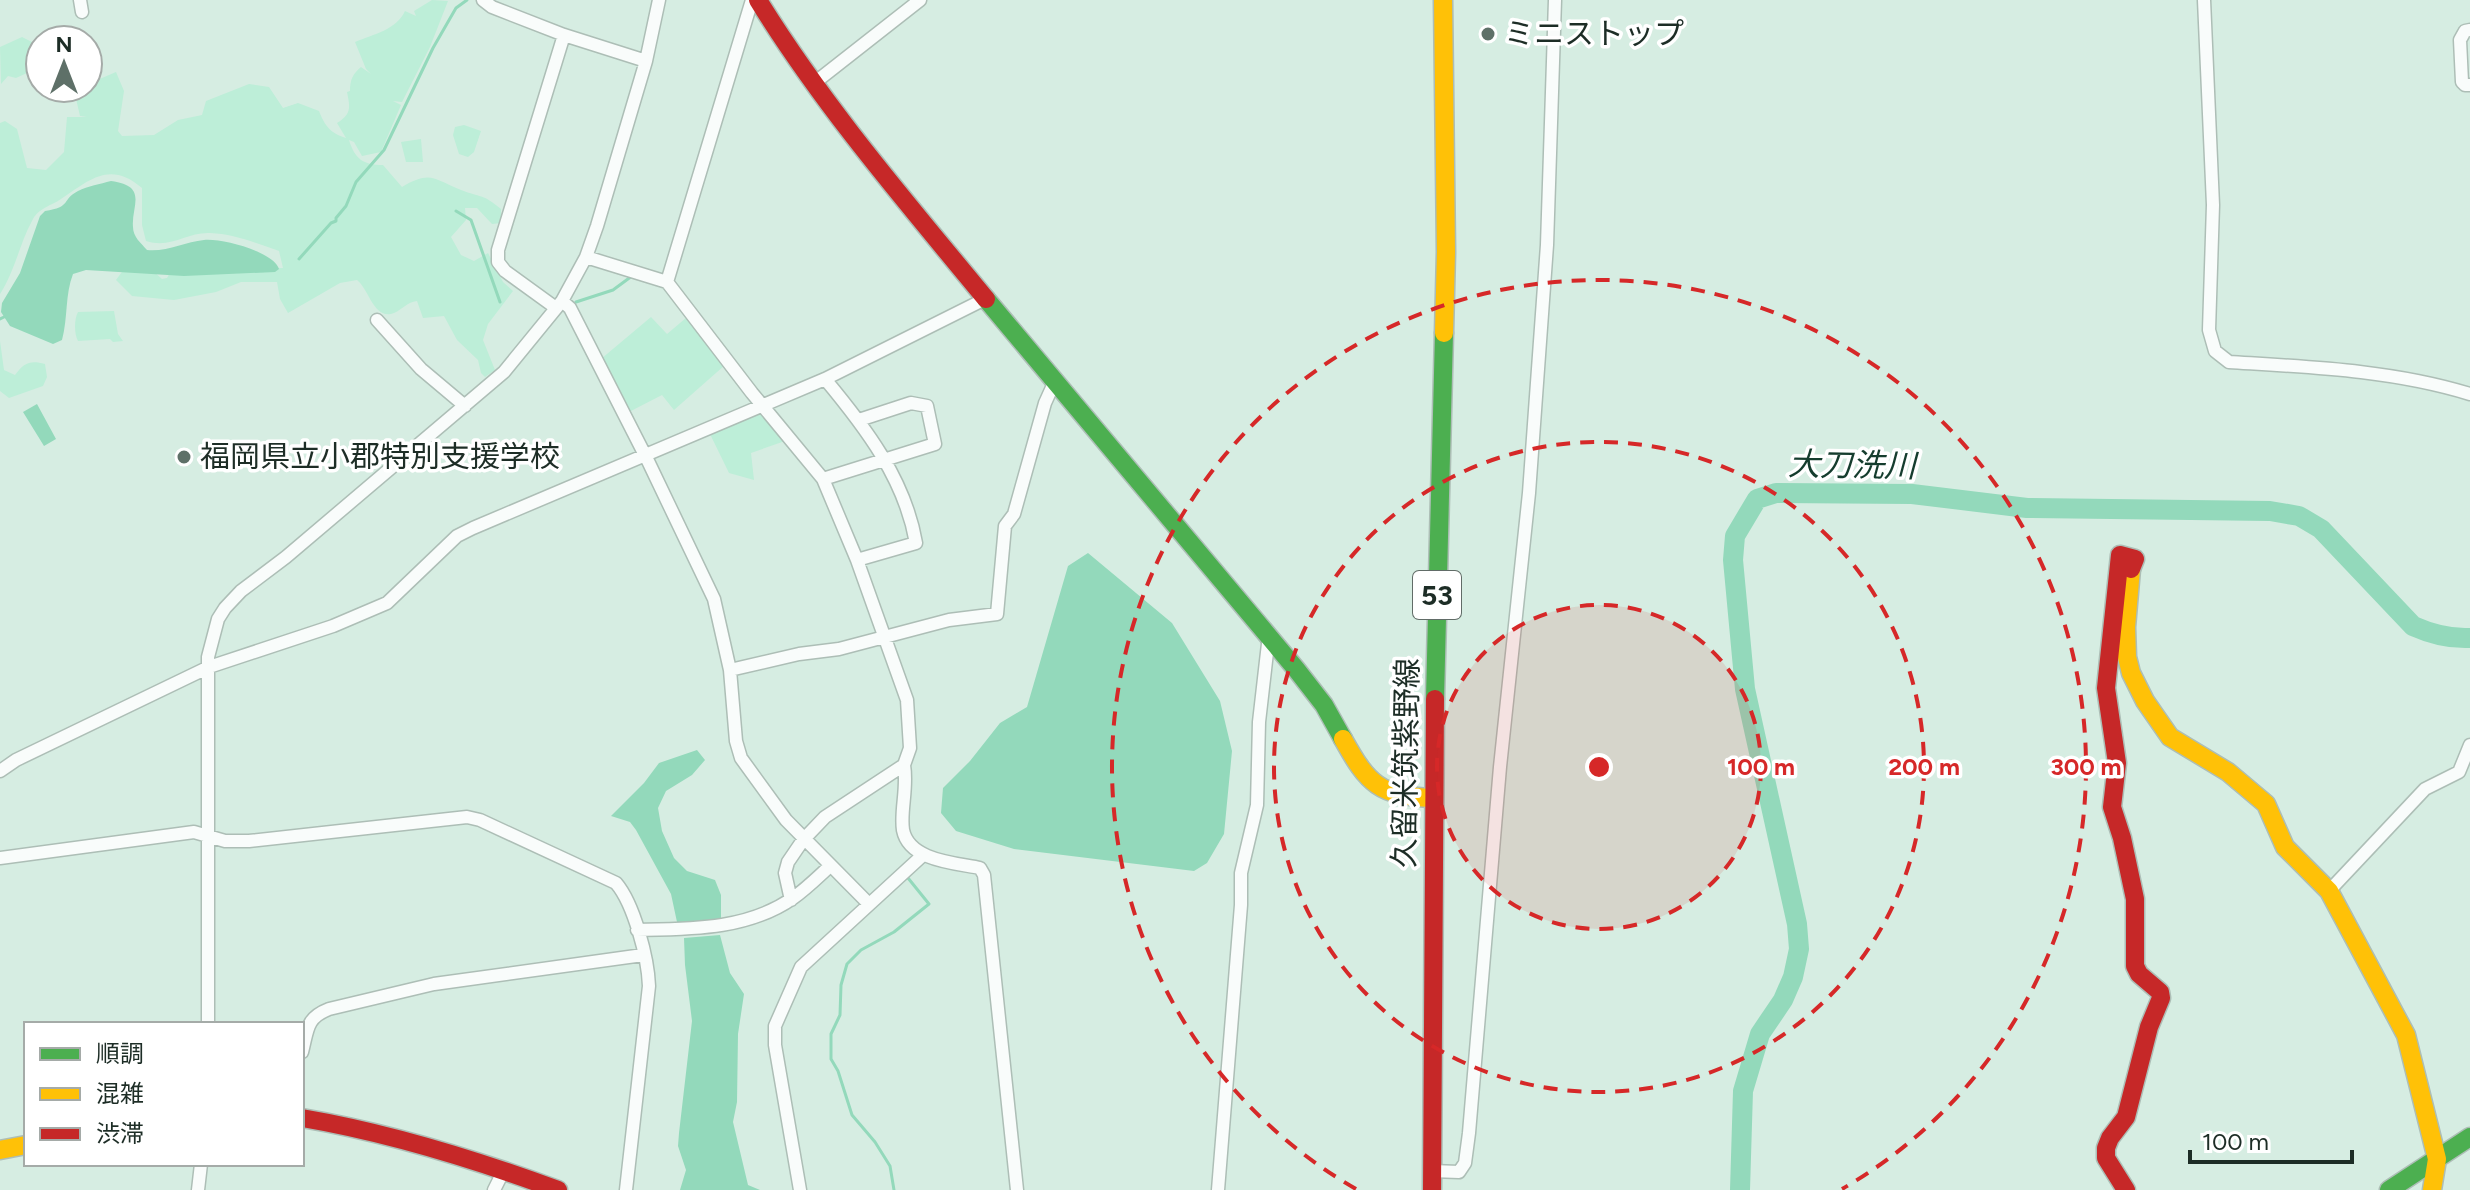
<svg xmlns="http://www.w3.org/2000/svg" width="2470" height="1190" font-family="Figtree,'Noto Sans JP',sans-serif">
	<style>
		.green { fill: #bdeed8 }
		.water { fill: #93d9bb }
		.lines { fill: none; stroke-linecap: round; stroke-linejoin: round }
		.stream { stroke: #93d9bb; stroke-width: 3 }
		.river { stroke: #93d9bb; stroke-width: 20 }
		.street-casing { stroke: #adbeb6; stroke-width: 15 }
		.fast-casing { stroke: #adbeb6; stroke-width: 21 }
		.slow-casing { stroke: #adbeb6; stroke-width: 21 }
		.jam-casing { stroke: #adbeb6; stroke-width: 21 }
		.street { stroke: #f9fcfb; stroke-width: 12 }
		.fast { stroke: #4caf50; stroke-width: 18 }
		.slow { stroke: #ffc107; stroke-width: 18 }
		.jam { stroke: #c62828; stroke-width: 18 }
		.ring { fill: none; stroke: #d62828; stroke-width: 4; stroke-dasharray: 14 10 }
		.poi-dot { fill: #5e7068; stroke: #fff; stroke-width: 3 }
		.labels { text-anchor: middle; stroke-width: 7; stroke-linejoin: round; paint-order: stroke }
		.shield { fill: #fff; stroke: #616c67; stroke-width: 2 }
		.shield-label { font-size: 28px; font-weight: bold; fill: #1d2d26 }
		.poi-label { font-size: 30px; fill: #1d2d26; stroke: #fff; text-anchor: start }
		.street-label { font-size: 30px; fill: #1d2d26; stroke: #fff }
		.water-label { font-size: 32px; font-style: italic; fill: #153d2e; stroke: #fff }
		.centre { fill: #d62828; stroke: #fff; stroke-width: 4 }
		.ring-label { font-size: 24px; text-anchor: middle; font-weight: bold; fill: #d62828; stroke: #fff; stroke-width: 7; stroke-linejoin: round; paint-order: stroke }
	</style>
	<rect width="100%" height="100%" fill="#d6ede2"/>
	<path class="green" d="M432,0L448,1L430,47L402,102L393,101L401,105L381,152L362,156L354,142L349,140C355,159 363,165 383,165L402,187C431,170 433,179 461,190C481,198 482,193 501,209V223L492,224L477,208H465L466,220L451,237L461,255L474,261L488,253L503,282L513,291L488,324L483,340L495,370L485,377L481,373L478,360L457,340L444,316L423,318L417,301C407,302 403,309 394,313C374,321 369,289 357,280L340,283L288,313L280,299L277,282H241L216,292L174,300L132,296L116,280L127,265L151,269L162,279L167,278L171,271L283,268L279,251C256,243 234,234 210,233C186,232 172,249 146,241L142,225V188C110,160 89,180 61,199C51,206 38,208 32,221C19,245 15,271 0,294V123L5,121L17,129L27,168L46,170L64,152L67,117H87L80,116L74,90L88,88V84L116,72L124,91L118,131L122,136L154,135L178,120L202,115L206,101L249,84L269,87L283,108L298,103L319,111C325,126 330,133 346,138L337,123C352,114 350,107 347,92L350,91C350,79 353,74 361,67L371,74L366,69L355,42C374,34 396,30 405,11L416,16L414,11Z
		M22,37L32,42L33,62L27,73L16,78L8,76L1,84L0,47Z
		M464,125L481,131L474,152L468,157L459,154L453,135L455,127Z
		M421,139L423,162H406L401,142Z
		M114,311L118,334L123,341L113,342L110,339L78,341C74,334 74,319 78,312Z
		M651,317L667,334L686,318L725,365L674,410L662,395L629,412L601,359Z
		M0,341L4,370L15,375C24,363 30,360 45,364L47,377L43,386L9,398L0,391Z
		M762,412L785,441L751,453L754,480L729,473L710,434Z"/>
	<path class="water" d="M111,181C149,186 131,206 133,227C133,237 141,243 147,250C167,252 185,242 204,240C222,238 274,252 279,269L275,272L184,276L86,270L73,274C65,294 68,318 62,340L53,344L10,326L1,312L2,303L20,273L40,216L45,211C72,207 61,200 78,191C88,186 100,184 111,181Z
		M37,404L56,439L44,446L23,412Z
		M1088,553L1172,623L1220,701L1232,751L1224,834L1207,863L1194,871L1014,849L956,831L941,813L943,788L970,761L1000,723L1027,707L1068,566Z
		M697,750L705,760L692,775L666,791L658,808L662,831L674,858L687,871L715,880L721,895V920L686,924L677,922L671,894L636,830L630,822L611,816L644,783L659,763Z
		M720,935L730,973L744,994L738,1034L737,1102L733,1122L748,1185L760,1190H680L686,1170L678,1146L679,1133L692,1021L685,965L684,938Z"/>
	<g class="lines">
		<path class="stream" d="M456,211L471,220L500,302
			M299,259L331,223L336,221V218L346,206L356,182L384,150L433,48L456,8L467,0
			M576,302L613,290L632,276
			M0,319L4,317
			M894,1190L890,1166L875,1142L852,1115L838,1071L831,1059V1034L840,1015L841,985L847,964L861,950L894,932L929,904L908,878"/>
		<path class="river" d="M1740,1190L1743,1091L1760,1034L1783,1000L1793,977L1799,949L1797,924L1745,689L1733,560L1735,536L1757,499L1776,493L1912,494L2027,508L2270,511L2299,516L2321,529L2413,626C2431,634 2450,639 2470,638"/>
		<g class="street-casing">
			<path id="street" d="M80,0L82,12
				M483,0L492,7L564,35L646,61
				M2204,0L2213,205L2209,330L2215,351L2229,362C2310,367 2392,370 2470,394
				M2470,30L2465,31L2460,40L2462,82L2465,85H2470
				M813,84L920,0
				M586,257L667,282L752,393L823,479L857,560L907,700L910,748L904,765L825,817L803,840L788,862L785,873L791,900
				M667,282L752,0
				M562,301L570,308L648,461L714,599L730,670L736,741L741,758L786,820L868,903
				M556,308L505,271L498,262V250L564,35
				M377,320L421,369L465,406
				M825,379C865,427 905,479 916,543L857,560
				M823,479L935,444L927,406L911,403L859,420
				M730,670L799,654L839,649L949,620L997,614L1005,526L1014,514L1045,403L1055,381
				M904,765C908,788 900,811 903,830C909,861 956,863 980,868L984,875L1017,1190
				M0,771L16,760L209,667L333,626L387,603L457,536L473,528L825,379L985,299
				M0,858L194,832L225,841H249L467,817L480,820L616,883C634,904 648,958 649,986L626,1190
				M2329,891L2425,789L2459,772L2470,745
				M637,930C690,929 747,930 793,898C806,889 818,877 830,866
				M208,1024V657L218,619L225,608L241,591L286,557L504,372L562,301L586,257L597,226L646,61L659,0
				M302,1052C308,1029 306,1018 329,1009L434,984L643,955
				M1432,1171L1459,1172L1465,1163L1469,1133L1500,767L1529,493L1547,245L1555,0
				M198,1190L201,1164
				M494,1190L504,1170
				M800,1190L775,1045V1026L801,967L923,855
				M1218,1190L1241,905V873L1257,805L1259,722L1269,635"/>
		</g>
		<g class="fast-casing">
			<path id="fast" d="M986,299L1296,669L1324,705L1343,739
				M1435,699L1444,333
				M2389,1190L2470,1137"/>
		</g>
		<g class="slow-casing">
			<path id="slow" d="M1443,0L1446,252L1444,333
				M2131,569L2126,627L2127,657L2131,673L2145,701L2170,737L2228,772L2266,804L2285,847L2329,891L2406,1035L2437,1159L2432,1190
				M1343,739C1368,784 1379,796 1433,798
				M0,1150L26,1145"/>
		</g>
		<g class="jam-casing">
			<path id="jam" d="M758,0C824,107 907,203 986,299
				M302,1118C390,1133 474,1159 558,1190
				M1432,1190L1435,699
				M2126,1190L2106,1158V1148L2110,1138L2126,1117L2149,1027L2161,998L2160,992L2139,974L2135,966V899L2122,838L2112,807L2117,763L2106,688L2120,555L2135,559L2131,569"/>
		</g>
		<use href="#street" class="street"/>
		<use href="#fast" class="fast"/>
		<use href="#slow" class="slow"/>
		<use href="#jam" class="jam"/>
	</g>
	<circle cx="1599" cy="767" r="162" fill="#d62828" fill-opacity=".12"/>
	<g class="ring">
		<circle cx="1599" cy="767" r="162"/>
		<circle cx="1599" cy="767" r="325"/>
		<path d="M1356 1189A487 487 0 1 1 1842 1189"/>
	</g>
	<g class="poi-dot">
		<circle cx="1488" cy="34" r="8"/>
		<circle cx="184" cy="457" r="8"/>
	</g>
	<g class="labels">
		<rect class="shield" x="1413" y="571" width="48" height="48" rx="6"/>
		<g class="shield-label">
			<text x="1437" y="605">53</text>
		</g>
		<g class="poi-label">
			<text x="1504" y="44">ミニストップ</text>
			<text x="200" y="467">福岡県立小郡特別支援学校</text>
		</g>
		<g class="street-label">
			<text transform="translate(1406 763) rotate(-89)" y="10">久留米筑紫野線</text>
		</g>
		<g class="water-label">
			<text transform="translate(1852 465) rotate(1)" y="11">大刀洗川</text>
		</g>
	</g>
	<circle cx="1599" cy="767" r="12" class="centre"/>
	<g class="ring-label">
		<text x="1761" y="775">100 m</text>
		<text x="1924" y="775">200 m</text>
		<text x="2086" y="775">300 m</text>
	</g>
	<rect x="24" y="1022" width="280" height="144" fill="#ffffff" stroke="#a5aba8" stroke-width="2"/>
	<rect x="40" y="1048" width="40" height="12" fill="#4caf50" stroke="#a5aba8" stroke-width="2"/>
	<text x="96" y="1062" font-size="24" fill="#1d2d26">順調</text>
	<rect x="40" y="1088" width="40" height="12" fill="#ffc107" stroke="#a5aba8" stroke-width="2"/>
	<text x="96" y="1102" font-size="24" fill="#1d2d26">混雑</text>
	<rect x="40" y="1128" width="40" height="12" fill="#c62828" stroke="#a5aba8" stroke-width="2"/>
	<text x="96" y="1142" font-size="24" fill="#1d2d26">渋滞</text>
	<g transform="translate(64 64)"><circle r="38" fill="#ffffff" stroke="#a5aba8" stroke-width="2"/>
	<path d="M0-6L14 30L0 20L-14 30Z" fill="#5e7068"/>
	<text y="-12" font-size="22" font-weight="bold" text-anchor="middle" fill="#1d2d26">N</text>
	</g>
	<path d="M2190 1150v12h162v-12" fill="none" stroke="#1d2d26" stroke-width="4"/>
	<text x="2202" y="1150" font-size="24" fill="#1d2d26" stroke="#ffffff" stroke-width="6" paint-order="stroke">100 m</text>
</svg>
